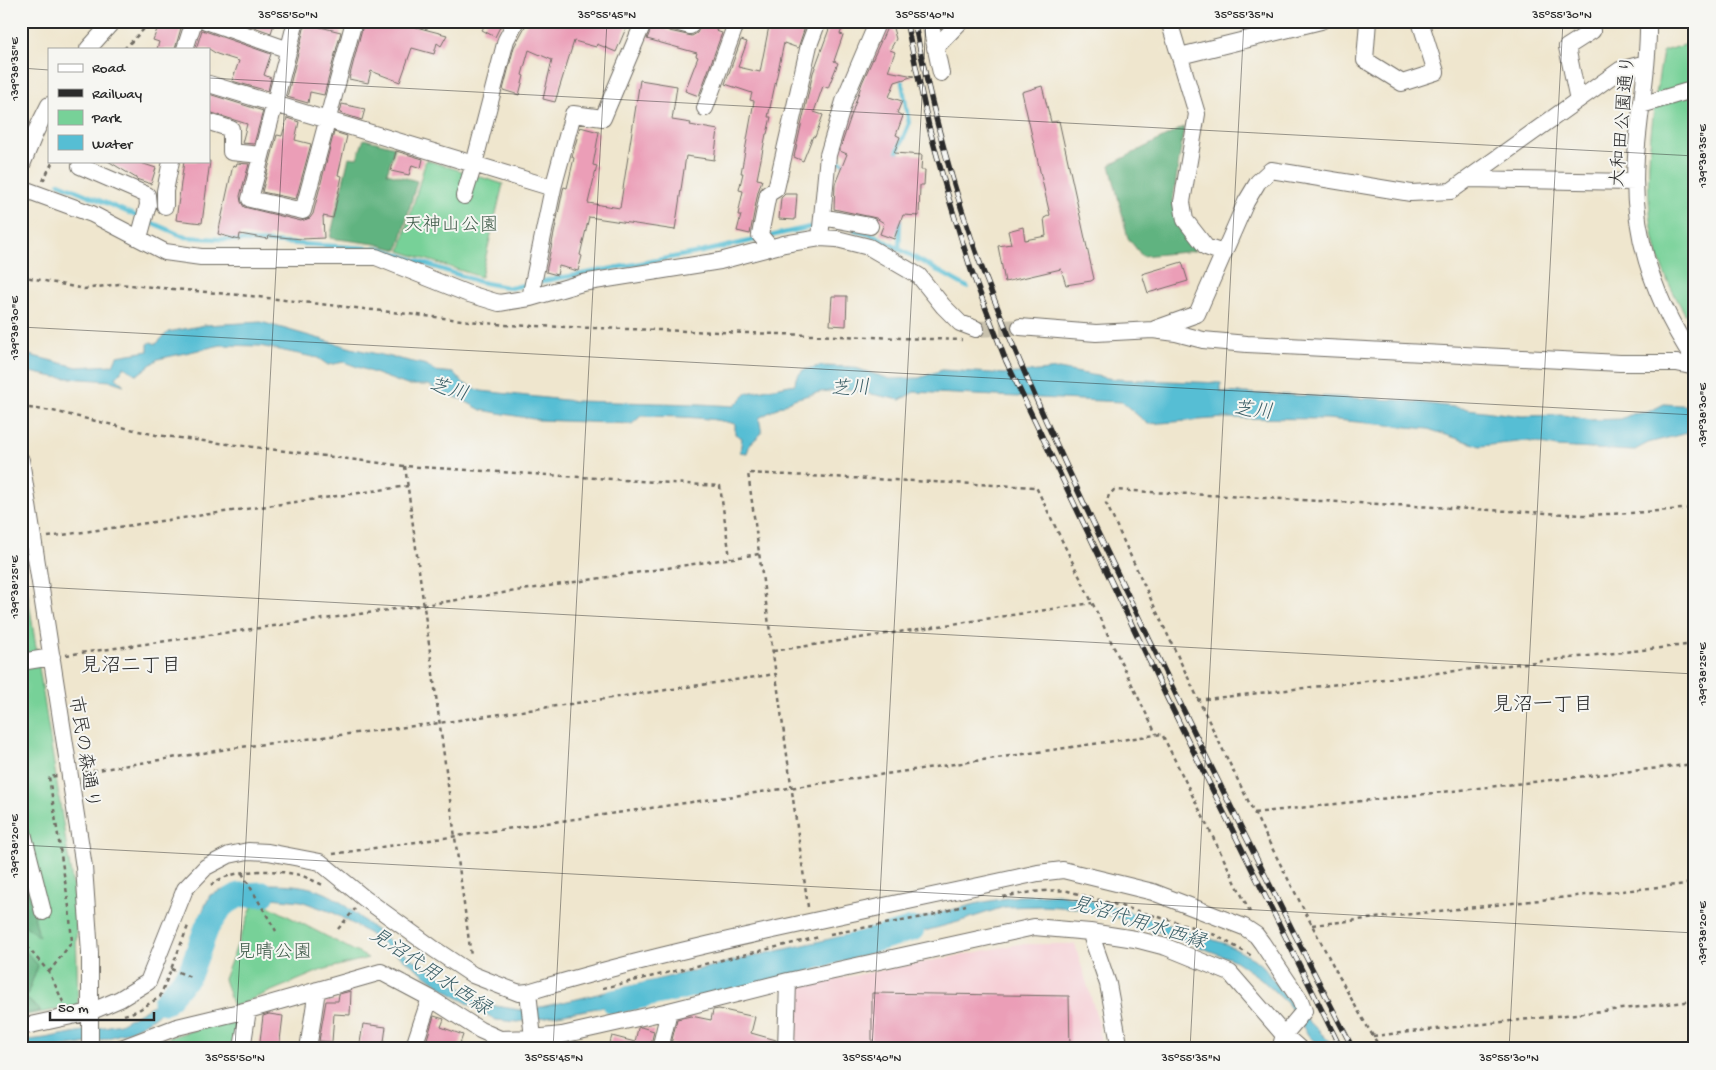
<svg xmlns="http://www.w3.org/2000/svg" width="1716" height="1070" font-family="'Gochi Hand','Klee One',sans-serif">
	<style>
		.built { fill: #f6cfd6 }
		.green { fill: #77d198; stroke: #517e62 }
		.forest { fill: #61b380; stroke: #466f56 }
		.water { fill: #56bed4; stroke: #407480 }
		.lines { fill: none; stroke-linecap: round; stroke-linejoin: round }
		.stream { stroke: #56bed4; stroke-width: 4.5 }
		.river { stroke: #56bed4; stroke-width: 25 }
		.building { fill: #eb9eb7 }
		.minor-tunnel { stroke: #c8c1ad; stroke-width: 16; stroke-dasharray: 16 8; stroke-linecap: butt }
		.minor-casing { stroke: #706c64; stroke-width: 18 }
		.path { stroke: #706c64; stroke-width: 2.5; stroke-dasharray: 4 4; stroke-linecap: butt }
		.minor { stroke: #fff; stroke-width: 16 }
		.rail-casing { stroke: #2b2b2b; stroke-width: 5.5 }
		.rail { stroke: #f6f6f2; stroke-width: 4; stroke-dasharray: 11; stroke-linecap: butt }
		.ticks { fill: none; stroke: #2b2b2b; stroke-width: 1; stroke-opacity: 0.45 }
		.labels { text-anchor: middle; stroke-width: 4; stroke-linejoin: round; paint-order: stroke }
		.street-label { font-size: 19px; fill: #2b2b2b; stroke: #f6f6f2 }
		.park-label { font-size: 19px; fill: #425d4c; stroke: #f6f6f2 }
		.water-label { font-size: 20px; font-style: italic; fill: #3a5e66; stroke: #f6f6f2 }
		.neighbourhood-label { font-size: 20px; fill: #2b2b2b; stroke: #f6f6f2 }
		.neatline { fill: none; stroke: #2b2b2b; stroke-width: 2 }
		.ticks-label { font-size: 12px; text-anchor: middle; fill: #2b2b2b }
	</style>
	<rect width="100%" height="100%" fill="#f6f6f2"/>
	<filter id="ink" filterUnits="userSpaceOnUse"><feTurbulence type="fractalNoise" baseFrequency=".02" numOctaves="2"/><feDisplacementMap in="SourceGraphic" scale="10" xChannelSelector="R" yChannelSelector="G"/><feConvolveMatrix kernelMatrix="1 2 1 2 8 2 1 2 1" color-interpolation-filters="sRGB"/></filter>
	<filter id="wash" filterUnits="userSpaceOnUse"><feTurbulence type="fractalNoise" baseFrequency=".0096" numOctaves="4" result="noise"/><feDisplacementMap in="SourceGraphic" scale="20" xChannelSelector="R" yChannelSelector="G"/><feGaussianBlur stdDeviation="1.12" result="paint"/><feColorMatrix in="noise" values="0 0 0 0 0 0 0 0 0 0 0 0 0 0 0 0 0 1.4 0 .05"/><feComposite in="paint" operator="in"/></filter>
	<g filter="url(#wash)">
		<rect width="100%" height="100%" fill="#efe6ce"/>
		<path class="built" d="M1019,944H1075L1099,1024L1101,1049H793L794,987Z"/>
		<path class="green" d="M1695,42V332C1681,306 1665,281 1657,252C1640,186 1652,117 1663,51Z
			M426,160L503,184L481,277L400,251Z
			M21,550L73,888L76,927L78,1006L21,1016Z
			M255,899L368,958L322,970L233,1007L224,979Z
			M241,1016L236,1049H142L174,1036Z"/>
		<path class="forest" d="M1184,127L1173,200L1178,220L1195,251L1142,256L1128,238L1110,165Z
			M364,139L395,147L387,173L417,181L398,250L376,244L330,238L349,157L357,158Z
			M21,860L39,937L21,922Z
			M21,946L38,965L26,998L41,1011L21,1014Z"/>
		<path class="water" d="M261,322L355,349L427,365L434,371L454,373L463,383L481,391L574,401L700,404L734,406L747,393L795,384L796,378L803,370L820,366L852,367L890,379L919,378L942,370L1007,374L1059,369L1113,379L1221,383V392L1399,400L1522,416L1563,415L1590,420L1621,419L1632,414L1648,412L1664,404L1695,406V431L1648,443L1633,451L1556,447L1527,441L1480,446L1428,429L1327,419L1224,418L1148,424L1122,402L914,392L900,400L848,389L820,392L794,399L759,418L762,433L750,444L747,453L740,452L742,438L735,434V424C706,416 672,417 641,416L632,424L539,420L481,410L461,399L438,392L429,385H407L344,362L328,365L318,358L260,346L221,345L158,359L137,375L124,367L116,378L124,385L111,381L54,377L21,370V353L77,367L113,365L117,356L148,351V344L151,342L156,344L168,332L205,325Z
			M260,884C289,884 313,884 338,900L408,956L477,998L490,1005L520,1010L536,1008L577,999L755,956L900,923L979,903L1018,896L1058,894L1084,899L1114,907L1226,944L1254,959L1264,968L1288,1000L1337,1049H1322L1309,1036L1288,1004L1260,978L1234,960L1171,936L1112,916L1078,908L1042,906L1004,907L958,922L906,936L889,935L880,939L875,936L826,951L815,952L792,960L790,957L779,962L656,991L637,1001L518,1022L496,1020L450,993L368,933L334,913L301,901L271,898L222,901C217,910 212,919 209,928C204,939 203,951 197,961C187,980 172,1005 153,1018C118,1042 63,1049 21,1049V1041L45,1038L120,1024L153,1005L178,977L204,908L210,895L223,890L241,886Z"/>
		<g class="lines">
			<path class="stream" d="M895,157L909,124L902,82
				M831,158L849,165
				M59,183L141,218
				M148,221L185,237L381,249L480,282L511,288L528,284
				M855,231L876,236L967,287
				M766,237L810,227H817
				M899,250L900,219
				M538,282L701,252L759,239"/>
			<path class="river" d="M165,1002L190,973L207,927L222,905L239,895L263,894
				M614,1002L793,963L912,929"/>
		</g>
		<g id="blocks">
			<path class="building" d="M165,21H183L175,49H157L159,42L153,40L158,27L163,28Z
				M237,21H275L271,33Z
				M306,21H322L320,27L341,32L324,95L310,92L308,103L287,97Z
				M364,21H418L416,27L447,35L441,46L437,43L434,54L412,48L400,82L371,71L368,83L349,79Z
				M487,21H503L495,37L482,30Z
				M528,21H629L616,52L597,44L596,47L574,41L555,102L543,99L552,60L529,50L522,75L524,76L519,95L503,90L514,47Z
				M654,21H662L665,28L669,31L692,36L697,33L699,29L698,21H720L716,31L722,33L699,96L685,91L698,57L696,56L697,53L647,39Z
				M770,21H787L805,27L798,48L784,43L768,117H771L767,134H766L757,179L762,180L758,192L750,234L737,231L741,215H738L743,191L739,190L743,173H741L754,101L750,100L752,93L725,84L741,40L747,42L738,67L760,72Z
				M832,21H845L840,34L843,35L834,61L838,63L828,88L823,86L814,112L823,115L815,137L813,136L803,161L794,157L813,73Z
				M890,21H891L896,39L890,50L895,52L888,71L914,76L895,82L889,97L902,101L897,113L903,116L896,135L900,137L894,153L922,155L921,170H925L924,185H920L919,216L903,215L894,239L880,234L884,223L876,218L834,209L835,184L847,154L840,151V149L862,83Z
				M202,30L271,54L264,75L271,78L268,91L232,81L239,61L217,54L209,49H196Z
				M640,80L677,86L672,120L691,123L690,125L718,130L714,160L686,156L675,230L589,217L580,255L582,256L578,271L559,266L557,275L546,272L563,190L564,187L567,188L574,158L572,157L580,127L599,132L593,165L597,166L588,203L620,208Z
				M1042,86L1051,122L1059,121L1094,279L1091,281L1066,285L1061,269L1005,282L998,246L1011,244L1008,231L1023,227L1025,240L1046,236L1044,218L1050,215L1022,92Z
				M209,94L263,111L254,144L242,143L247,124L209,112Z
				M342,104L365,109L362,120L340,113Z
				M287,118L299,122L295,140L311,144L296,199L262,192L277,135L282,136Z
				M334,132L347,136L338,175L342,176L333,218L323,216L324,238L302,239L269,236L268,239L240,234L239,240L218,234L233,165L236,166L237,163L249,164L240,196L241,202L244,207L301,221L310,218L313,214Z
				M396,151L423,159L421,168L412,165L409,175L391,171Z
				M108,161H135L156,168L151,184L136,179V178Z
				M184,161H210L202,223L176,220Z
				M785,194H797L795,220L779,219L781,198Z
				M1182,262L1188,281L1148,293L1142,274Z
				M832,296H847L846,326L830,325Z
				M351,991L350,1015L334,1014L332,1042L319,1041L326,1001H338L339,994Z
				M872,993L1069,996L1070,1049H872Z
				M719,1009L755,1017L751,1033L776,1040V1049H693L671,1044L677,1019L691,1016L711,1020L713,1010Z
				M269,1014L283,1016L279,1049H259L263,1016Z
				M434,1016L444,1019L441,1027L463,1035L458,1049H424Z
				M363,1024L386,1027L383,1049H359Z
				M641,1027L654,1031L650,1049H608L612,1036L635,1042L638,1028Z"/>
		</g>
	</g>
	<g filter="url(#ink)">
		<use href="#blocks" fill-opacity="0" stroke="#706c64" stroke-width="1"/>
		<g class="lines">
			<path class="minor-tunnel" d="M976,329L1020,327"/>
			<g class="minor-casing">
				<path id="minor" d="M206,21L289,50
					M296,21L250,199L303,211L354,21
					M672,21L690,26
					M930,21L941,73
					M1169,21L1197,114L1182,202L1185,220L1206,247L1223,253
					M1368,21L1365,60L1402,83L1436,72L1420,21
					M1648,21C1649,67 1639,112 1636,157C1630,231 1654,300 1695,361
					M935,48L961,21
					M88,49L113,21
					M185,49L194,21
					M1180,56L1321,21
					M209,84L553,188
					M1578,100L1567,47L1592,31L1590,21
					M1641,105L1695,89
					M705,108L737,21
					M209,122L231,129V152L261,155
					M83,161L80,166L147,195L148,205L139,238
					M21,167L35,133L49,105
					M1469,179L1635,182
					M21,188L92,214L165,252L201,257H376L466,293L499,303L530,298L582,283L720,261L784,244L820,238L837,239L869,247L919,276L943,306L960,323L976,329
					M464,196L474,164L506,40L516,21
					M165,206V191L171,161
					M822,217L870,226
					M820,238L828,155L845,98L878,21
					M770,247L760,235L768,194L776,189L809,45L818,21
					M530,298L553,188L573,114L603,118L644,21
					M1020,327L1096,333L1153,330L1176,333L1203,340L1247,344L1620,363H1677L1695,367
					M1155,329L1197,314L1246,202L1258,182L1271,170L1411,193L1451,191L1620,70L1646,63
					M21,460L84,867L90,953V1049
					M21,662L52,657
					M21,825L43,912
					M1090,932L1108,984L1120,1049
					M788,981L1034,927L1090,932L1135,939L1166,947L1230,973L1284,1035L1300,1049
					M528,992L533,1038L530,1049
					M21,1027L90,1012L120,999L148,982L185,889L206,867L229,855L248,851L268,852L320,862L364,898L434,949L473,975L519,993L528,992C695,942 868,911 1038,873L1063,870L1153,892L1244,927L1256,935L1262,943L1300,1000L1304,1011L1284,1035L1280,1049
					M119,1049L177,1027L248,1010L381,972L430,998L480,1030L500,1039L533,1038L562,1035L669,1011L788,981L786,1049
					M242,1049L248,1010
					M308,1049L317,990
					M413,1049L430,998
					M660,1049L669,1011"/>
			</g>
			<path class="path" d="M124,49L152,21
				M43,181L53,161
				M21,276L84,289L119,284L250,296L505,325L962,340
				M21,407L53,411L156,435L405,466L720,486L730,558
				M405,466L471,956
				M48,537L408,486
				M773,651L1092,603
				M66,655L424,605L759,554
				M1197,700L1695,644
				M85,772L240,747L439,723L776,674
				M1254,813L1695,764
				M333,854L1162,734L1251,914
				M242,873L276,931
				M211,885C230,869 270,869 294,874C304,875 313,881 323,885
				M1003,897C1024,893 1047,889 1068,891L1183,924L1215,935L1252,956
				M808,907L748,473L1036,487L1156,734
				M1312,925L1695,883
				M338,929L355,909
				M830,934L929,916L966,905
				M21,940L49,972L64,1004
				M171,969L193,978
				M49,972L72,942L69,907L49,777L57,776
				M603,988L819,937
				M124,1015L137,1011L160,997L188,926
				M1373,1036L1695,1001
				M1381,1049C1347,995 1318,936 1288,879C1224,756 1165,630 1106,503L1109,495L1114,490L1584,515L1631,513L1695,508"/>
			<use href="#minor" class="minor"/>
			<g class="rail-casing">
				<path id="rail" d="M906,21L929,127L949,199L971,270L1006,361L1168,700L1341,1049
					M914,21C931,105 953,191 983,271C1029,390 1084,505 1140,620C1209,764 1280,907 1353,1049"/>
			</g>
			<use href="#rail" class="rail"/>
		</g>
	</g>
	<path class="ticks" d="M21,68L49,70M209,78L1695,156M21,327L1695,415M21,586L1695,674M21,845L1695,933M235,1049L289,21M553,1049L607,21M872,1049L926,21M1190,1049L1244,21M1509,1049L1563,21"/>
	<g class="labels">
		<g class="street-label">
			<text transform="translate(1621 121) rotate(-85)" y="7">大和田公園通り</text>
			<text transform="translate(86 752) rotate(81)" y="7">市民の森通り</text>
		</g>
		<g class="park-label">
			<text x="451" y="230">天神山公園</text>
			<text x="274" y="957">見晴公園</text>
		</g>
		<g class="water-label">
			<text transform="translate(850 387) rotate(-3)" y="7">芝川</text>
			<text transform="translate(449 388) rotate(16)" y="7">芝川</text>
			<text transform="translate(1253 409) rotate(5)" y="7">芝川</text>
			<text transform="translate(1139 921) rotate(17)" y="7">見沼代用水西縁</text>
			<text transform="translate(431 970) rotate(34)" y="7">見沼代用水西緑</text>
		</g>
		<g class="neighbourhood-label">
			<text x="131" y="671">見沼二丁目</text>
			<text x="1543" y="710">見沼一丁目</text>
		</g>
	</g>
	<rect width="1716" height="1070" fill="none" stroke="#f6f6f2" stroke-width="55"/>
	<rect x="48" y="48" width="162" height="115" fill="#f6f6f2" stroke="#a5a5a2"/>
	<rect x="58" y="64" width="25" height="8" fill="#ffffff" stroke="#a5a5a2"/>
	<text x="92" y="72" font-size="15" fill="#2b2b2b">Road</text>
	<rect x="58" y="89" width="25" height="8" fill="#2b2b2b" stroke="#a5a5a2"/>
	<text x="92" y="98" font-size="15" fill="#2b2b2b">Railway</text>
	<rect x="58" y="110" width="25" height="15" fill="#77d198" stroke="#a5a5a2"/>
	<text x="92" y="122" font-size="15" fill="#2b2b2b">Park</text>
	<rect x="58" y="135" width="25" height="15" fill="#56bed4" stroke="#a5a5a2"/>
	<text x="92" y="148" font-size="15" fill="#2b2b2b">Water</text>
	<path d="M50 1012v8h104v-8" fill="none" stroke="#2b2b2b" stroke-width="2.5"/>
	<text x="58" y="1012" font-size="15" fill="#2b2b2b" stroke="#f6f6f2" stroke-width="4" paint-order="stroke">50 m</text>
	<rect x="28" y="28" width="1660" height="1014" class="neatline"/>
	<g class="ticks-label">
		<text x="288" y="18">35°55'50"N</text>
		<text x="607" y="18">35°55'45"N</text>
		<text x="925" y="18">35°55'40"N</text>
		<text x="1244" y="18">35°55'35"N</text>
		<text x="1562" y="18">35°55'30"N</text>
		<text transform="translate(14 69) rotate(-90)" y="4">139°38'35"E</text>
		<text transform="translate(1702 156) rotate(-90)" y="4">139°38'35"E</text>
		<text transform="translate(14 328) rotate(-90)" y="4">139°38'30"E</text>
		<text transform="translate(1702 415) rotate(-90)" y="4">139°38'30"E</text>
		<text transform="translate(14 587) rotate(-90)" y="4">139°38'25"E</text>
		<text transform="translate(1702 674) rotate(-90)" y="4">139°38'25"E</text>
		<text transform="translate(14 846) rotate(-90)" y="4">139°38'20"E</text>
		<text transform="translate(1702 933) rotate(-90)" y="4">139°38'20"E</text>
		<text x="235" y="1061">35°55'50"N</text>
		<text x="554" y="1061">35°55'45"N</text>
		<text x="872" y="1061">35°55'40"N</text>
		<text x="1191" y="1061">35°55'35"N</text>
		<text x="1509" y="1061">35°55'30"N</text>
	</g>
</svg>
